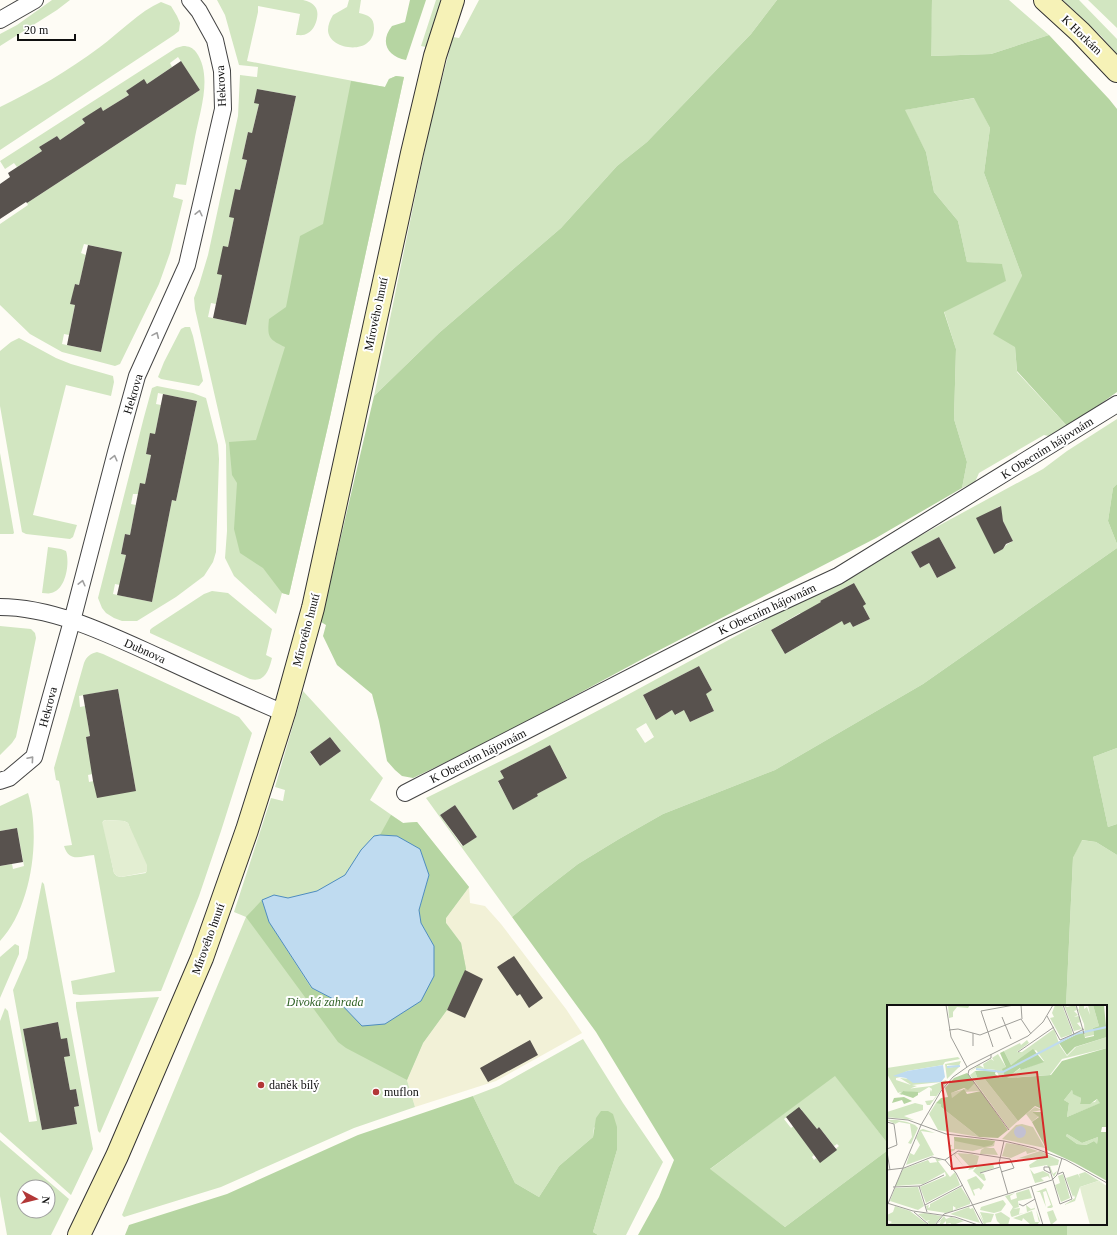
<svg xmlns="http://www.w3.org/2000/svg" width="1117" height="1235" font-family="'Times New Roman',serif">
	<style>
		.farmland { fill: #f2f1d7 }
		.green { fill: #d2e6c1; fill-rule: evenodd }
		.forest { fill: #b6d5a2 }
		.pitch { fill: #e3eed2 }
		.water { fill: #bfdbf0; stroke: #4e8cbf }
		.building { fill: #58524e }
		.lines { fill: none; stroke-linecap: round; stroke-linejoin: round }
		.minor-casing { stroke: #434343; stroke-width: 18 }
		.secondary-casing { stroke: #323232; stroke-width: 24 }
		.minor { stroke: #fff; stroke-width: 16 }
		.secondary { stroke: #f6f2b7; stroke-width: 22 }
		.oneway { stroke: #9f9f9f }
		.poi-dot { fill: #b23737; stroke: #fff; stroke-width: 1.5 }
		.labels { text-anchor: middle; stroke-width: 4; stroke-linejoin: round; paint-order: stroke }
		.street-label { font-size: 12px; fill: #101010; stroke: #fff }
		.park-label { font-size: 12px; font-style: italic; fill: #306227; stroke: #fff }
		.poi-label { font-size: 12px; fill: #101010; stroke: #fff; text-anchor: start }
		.inset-river { fill: none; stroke: #bfdbf0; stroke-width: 2 }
		.inset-road { fill: none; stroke: #9f9e99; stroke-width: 1 }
		.view { fill: #d62828; fill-opacity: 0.15; stroke: #d62828; stroke-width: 2 }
		.inset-edge { fill: none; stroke: #101010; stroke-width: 2 }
	</style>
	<rect width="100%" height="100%" fill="#fefcf5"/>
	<path class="farmland" d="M469,887L470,903L485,906L501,924L566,1009L582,1033L496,1081L415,1107L407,1080L423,1043L447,1010L461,943L446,923V918Z"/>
	<path class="green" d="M52,0H70L57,10L0,46V34L17,25Z
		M217,0H303C308,1 313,3 316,8C320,15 315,30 308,33C304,36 300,35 296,35L300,14L258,6V12L247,61L385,87L389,79L396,76L404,77L330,417L289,595L282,593L276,614L234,576L225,558L227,531L226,445L195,309L194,298L199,285L208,255L238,116L240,75L257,77L258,67L239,65L225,15ZM257,89L296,96L246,325L208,317L211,303L216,304L234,218L235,189L240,190L247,160L242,159L248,132L252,133L259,104Z
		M349,0H361L359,13C368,15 374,17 374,28C374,57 328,50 328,30C328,25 330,20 333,15L347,7Z
		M436,0H441L426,47L421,46Z
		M479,0H777L751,34L647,142L617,166L561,228L439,333L374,396L430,125L453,37L459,38Z
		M932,0H1009L1049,35L991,54L930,56Z
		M1063,0H1079L1117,39V54L1101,36Z
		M1088,0H1117V28Z
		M161,2L171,6L177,16L180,23L179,31L174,35L0,150V107C35,90 68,71 100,47C119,33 140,11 161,2Z
		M183,46C189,46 193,48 196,52C213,75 200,111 195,137C192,153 189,169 186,185L176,184L173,197L183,200L170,253L159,284L120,364L115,366L62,352L30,334L0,305V224L28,205L27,203L200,90L178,57L170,63L172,67L147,84L144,80L126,91L129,95L103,111L101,108L82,119L85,123L60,140L57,136L39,147L42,151L17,167L14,163L5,169L0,161L176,48ZM84,244L121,252L101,352L62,344L64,334L69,335L75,305L71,304L75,284L79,285L86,255L81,253Z
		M975,98L990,128L984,173L1022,276L1015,347L1017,372L1068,427L1053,437L1044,435L979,473L975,482L962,488L967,462L954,419L956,349L944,311L1005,281L1002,265L967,262L958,221L934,192L926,152L904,110Z
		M185,327H190L193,336L202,376L203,381L199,386L161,379L158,377L164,362L181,329Z
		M19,338L56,358L71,364L113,376L114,382L111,396L66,385L33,515L77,525L73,537L70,539L26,534L22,532L0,406V351L11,342Z
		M157,386L193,393L206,398L218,445L219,459L216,552L213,562L204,576L176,597L137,621H122L114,618L106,613L102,608L98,598L144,417L152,388ZM158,393L197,401L176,501L172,500L152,602L113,594L115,584L120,585L126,555L121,554L125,534L130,535L136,505L131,504L133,494H138L140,484H145L151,455L146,454L150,434H155L161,405L156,404Z
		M1117,419V484L1113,488L1108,521L1117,544V548L923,684L775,770L663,814L619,839L578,864L538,895L512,917L426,798L527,748L618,700L1043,469L1067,451ZM1000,506L1003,521L1013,541L1006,545L1003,549L996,552L990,515L991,511ZM939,537L956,568L937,578L929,563L920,568L911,552ZM854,583L865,604L863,606L870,619L853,627L850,622L840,617L832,622L820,601ZM800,613L805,621L812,617L822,633L785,654L771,630ZM699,666L712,690L682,706L683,710L676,715L672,710L661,717L658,713L650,709L643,695ZM710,702L714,711L690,722L686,714ZM646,723L654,737L645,743L636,729ZM550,745L555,755L558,767L561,766L567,777L537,794L538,796L513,809L498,782L504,778L500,771ZM455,805L477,837L462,846L440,815Z
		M0,453L14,533L13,534H0Z
		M48,547L61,549L66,551C70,563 66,590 51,593C49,594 45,593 42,593Z
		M212,591L228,593L272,629L266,655L272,658C269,670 265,683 250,679L150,633V630L152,628L204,594Z
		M0,626L31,629L35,633L36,638L16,737L12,743L0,755Z
		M97,652L103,654L239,717L252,733L221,831L199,896L161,991L80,995L73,994L71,981L115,972L94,855C81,856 69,863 64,846L72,845L59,781L56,780L54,768L84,663C87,656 90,654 97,652ZM118,689L136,791L98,780L89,782L88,775L97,773L88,747L86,737L90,736L85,706L80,707L79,696ZM106,820L124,821L128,823L146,873L121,877L117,876L114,873L103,821Z
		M303,691L383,778L370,800L403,823L417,822L469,887L446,918V923L461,943L466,969L447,1010L423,1043L407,1080L415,1107L354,1128L221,1187L124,1217L122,1215L246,917L234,912L271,798L283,801L285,790L275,787ZM330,737L341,751L320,766L310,753Z
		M1117,748V824L1108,827L1093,757Z
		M28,793C41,836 32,907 0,941V866L12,864L13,869L24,866L17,828L0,831V806Z
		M1081,840L1096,842L1117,855V1235H1067V1224H1106V1006H1066L1073,858Z
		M42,882L44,884L93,1149L71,1195L0,1132V1021L5,1008L8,1011L29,1122L37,1121L13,990L27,958ZM58,1022L61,1039H67L70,1055L64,1057L70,1090L76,1089L79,1106L74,1107L77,1124L42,1130L23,1029Z
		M15,944L19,946V954L0,998V957Z
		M159,997L100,1133L98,1131L76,1007V1002Z
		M583,1039L623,1103L663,1162L626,1235H598L593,1232L617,1150L594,1127L593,1137L559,1166L539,1197L515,1183L473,1096L499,1086Z
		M835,1075L888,1144V1150L785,1227L709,1170ZM800,1108L802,1110L800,1112L804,1118L791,1128L784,1119ZM819,1127L834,1146L837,1144L839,1146L820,1162L816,1158L814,1160L812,1157L814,1155L803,1139Z
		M0,1140L69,1199L51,1235H7L0,1196ZM24,1187H48V1211H24Z"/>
	<path class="forest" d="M410,0H426L406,60C388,57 379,42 392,26L405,22Z
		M777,0H932L931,56L991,54L1049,35L1109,99L1117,109V392L1068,427L1017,371L1015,347L993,334L1022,276L984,173L990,128L974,98L905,110L926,152L934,192L958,221L967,262L1002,264L1006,281L944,312L956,349L954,419L967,462L962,488L876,538L648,656L498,737L413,778L402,776L395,770L387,761L379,721L372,694L337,665L323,636L326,625L321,622L374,396L439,333L561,228L617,166L647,142L751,34Z
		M396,76L404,77L330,417L289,595L282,593L263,568L240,553L234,529L237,483L232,475L229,442L256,440L285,347C269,339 267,338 269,319L286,307L300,236L323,224L351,81L385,87L389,79Z
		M1117,484V544L1108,521L1113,488Z
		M1117,548V748L1093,757L1108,827L1117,824V855L1096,842L1082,840L1073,858L1066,1006H888V1144L835,1076L710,1169L785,1227L888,1150V1224H1067V1235H638L659,1197L674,1160L596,1032L512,917L538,895L578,864L619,839L663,814L775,770L923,684Z
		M391,815L403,823L417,822L469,887L446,918V923L461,943L466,969L447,1010L423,1043L407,1080L346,1048L338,1042L246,917L262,900L269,922L311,988L339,1002L362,1026L407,1009L421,1001L434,946L421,923L419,910L429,875L420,850L397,836L380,835Z
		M473,1096L515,1183L539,1197L559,1166L593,1137L596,1118L601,1111H608L613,1114L617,1127V1150L593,1232L598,1235H125L129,1225L227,1194L358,1135Z"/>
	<path class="pitch" d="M106,820L124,821L128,823L147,865V872L121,877L117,876L114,873L102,822Z"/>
	<path class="water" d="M380,835L397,836L420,849L429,875L419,910L421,923L434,946V976L421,1001L385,1024L362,1026L339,1002L312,988L269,922L262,900L274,895L288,898L317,891L345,875L361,850L374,836Z"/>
	<path class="building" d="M181,61L200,90L27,203L26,202L0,219V184L10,177L8,173L42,151L39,147L57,136L60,140L85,123L82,119L101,107L103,111L129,95L126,91L144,79L147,84Z
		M257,89L296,96L246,325L213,318L222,275L217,274L223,246L228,247L234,218L229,217L235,189L240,190L247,160L242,159L248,132L252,133L259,104L254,103Z
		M88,245L122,252L101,352L67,345L75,305L70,304L75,284L79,285Z
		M163,394L197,401L176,501L172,500L152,602L117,595L126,555L121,554L125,534L130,535L140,483L145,484L151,455L146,454L150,433L155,434Z
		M1001,506L1003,521L1013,541L1006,544L1003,549L994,554L976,518Z
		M939,537L956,568L937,578L929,563L920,568L911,552Z
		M854,583L866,604L863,606L870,619L853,627L850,622L844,625L842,621L785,654L771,630L821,602L820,601Z
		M699,666L712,690L706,694L714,711L690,722L684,710L675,715L672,710L656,720L643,695Z
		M118,689L136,791L97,798L93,781L86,737L90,736L83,695Z
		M330,737L341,751L320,766L310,752Z
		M550,745L567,778L537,794L538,796L513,810L498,781L504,778L500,771Z
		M455,805L477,837L463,846L440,815Z
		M17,828L23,862L0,866V831Z
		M514,956L543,998L529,1008L520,994L517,996L497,967Z
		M465,970L483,979L465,1018L447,1010Z
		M58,1022L61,1039L67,1038L70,1056L64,1057L70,1090L76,1089L79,1106L74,1107L77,1124L42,1130L23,1029Z
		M530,1040L538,1055L488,1082L480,1068Z
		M799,1107L817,1129L819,1127L837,1150L820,1163L786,1117Z"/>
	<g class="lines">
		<g class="minor-casing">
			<path id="minor" d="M0,20L35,0
				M0,607C54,607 110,635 159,657C200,676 242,695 284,713
				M0,781L9,778L34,757L72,621L116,452L137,376L187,265L223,109L222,71L215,40L199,11L190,0
				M405,793L726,628L838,576L1117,404"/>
		</g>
		<g class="secondary-casing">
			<path id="secondary" d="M1045,0L1080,32L1117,71
				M79,1235L117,1156L202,958L247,830L284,713L313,608L412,153L435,56L453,0"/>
		</g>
		<use href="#minor" class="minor"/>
		<use href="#secondary" class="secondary"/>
	</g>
	<defs><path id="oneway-chevron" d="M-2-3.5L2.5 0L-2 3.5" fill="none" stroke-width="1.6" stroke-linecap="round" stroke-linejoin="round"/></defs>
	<g class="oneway">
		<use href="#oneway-chevron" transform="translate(199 213) rotate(-77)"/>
		<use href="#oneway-chevron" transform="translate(156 335) rotate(-66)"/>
		<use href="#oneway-chevron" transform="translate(114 458) rotate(-76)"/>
		<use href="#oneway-chevron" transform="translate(82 583) rotate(-76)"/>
		<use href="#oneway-chevron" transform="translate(31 759) rotate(-49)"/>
	</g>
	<g class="poi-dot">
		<circle cx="261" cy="1085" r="4"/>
		<circle cx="376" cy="1092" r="4"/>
	</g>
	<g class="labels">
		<g class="street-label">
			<text transform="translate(1082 35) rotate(44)" y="4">K Horkám</text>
			<text transform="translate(221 86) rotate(-93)" y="4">Hekrova</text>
			<text transform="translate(376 314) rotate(-78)" y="4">Mírového hnutí</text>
			<text transform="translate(133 394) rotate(-73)" y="4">Hekrova</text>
			<text transform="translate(1047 448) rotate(-32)" y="4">K Obecním hájovnám</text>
			<text transform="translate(767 609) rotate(-25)" y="4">K Obecním hájovnám</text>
			<text transform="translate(306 630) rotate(-75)" y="4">Mírového hnutí</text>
			<text transform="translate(145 651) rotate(24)" y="4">Dubnova</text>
			<text transform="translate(48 707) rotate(-75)" y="4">Hekrova</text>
			<text transform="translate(478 756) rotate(-27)" y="4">K Obecním hájovnám</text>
			<text transform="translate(208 939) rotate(-70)" y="4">Mírového hnutí</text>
		</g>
		<g class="park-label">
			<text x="325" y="1006">Divoká zahrada</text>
		</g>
		<g class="poi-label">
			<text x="269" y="1089">daněk bílý</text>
			<text x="384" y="1096">muflon</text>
		</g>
	</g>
	<g transform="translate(887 1005)">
		<rect width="220" height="220" fill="#fefcf5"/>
		<path d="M61,0H83L81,3L70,2L66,7V12L62,13ZM168,0H175L185,26V29L174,33L163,13L167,12L165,8ZM177,0L180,2L188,0L190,5L187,6L191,10L187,12L192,11L194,17L190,18L195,24L187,26ZM189,0L192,5V0H197V4L200,2L203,10L201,0H206L212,21L206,23L207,30L198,32L197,19ZM167,24L173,41L180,51L189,42L220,32V43L175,54L163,70L119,73L134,63V65L157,56L149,45L124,60L117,46L133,38L134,40L140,35L142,38L130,47H135ZM111,49L119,62L118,71L113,73L109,65L89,63L82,67L92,60L97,63L96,59L104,54L107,56L105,53ZM71,52L73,54L58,57L56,60L20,66L11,71L14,72L9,73V75L24,80L13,73L54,77L25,80L30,81L11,88L0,69V63ZM74,56L72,61L60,60V63L73,61L60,74L58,59ZM88,66L90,72L97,73L131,116L122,124L83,70ZM59,75L60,77L43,100H40L38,96L46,95L49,91H43V84L44,87L45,84L42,82L32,88L16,86L15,90L12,89L15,86L19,84L44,81ZM88,78L94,86L76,87L65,94L63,88L82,83ZM185,85L186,88L194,93L193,99L208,97L210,94L214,98L180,112L182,98L177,95ZM28,98L36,100V105L17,111L27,115L0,112V107ZM49,98H54V102L92,132L51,125L42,109ZM148,102L155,105L145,107L152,111L145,117L139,109ZM0,115H10L20,117L28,120L31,123L24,139L21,138L25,132L23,119L12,117L8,119ZM135,119L146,122L158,143L115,134L129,120ZM36,124L48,128L34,126L47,150L19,160L23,148L27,150L33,140L29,133L33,125ZM180,129L195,138L211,132L210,140L207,136L199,140L190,139L179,131ZM67,132L108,136L107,141L99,143H107L111,150L93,149L94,145L97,143L86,146L68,144V145L62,148L63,140H65L63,144H67ZM119,138L132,140L151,146L140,149L139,146L124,153L115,151ZM153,146L172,155L171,160L163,161L166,169L170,166L167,172L160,160L143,163L142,160L150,155L143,154L151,151L141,154L132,153ZM70,148L68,150L78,163L67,150L69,148L85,149L92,151L90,159L86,164L81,165L83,162ZM48,153L55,155L51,156L63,172L68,167L73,180L39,198L33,182L59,171L58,167L36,179L8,181L16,164L41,155L43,158L50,157L54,165ZM106,158L107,163L93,168L97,169L99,175L97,176L86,166L90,161ZM143,164L147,169L156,166L162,169L163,174L161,171L154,173L157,176L148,178ZM198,167L220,181L211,176L193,182L188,196L177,200L188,193L187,190L186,192L179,173L191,169L193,173L192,169ZM176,169L183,193L174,197L168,180L173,178L171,171ZM89,171L97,180L94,185L92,183L86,185L88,190L87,191L80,175ZM31,182L37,201L31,205L3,196L8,183ZM74,182L83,196V199L67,205L69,203L66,201V206L59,208L40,205L39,201L42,200L41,203L43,202V199ZM159,183L166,202L164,203H161L160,202L164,200L159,186L156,187L159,202L153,187H149ZM142,184L145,193L131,196L132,202L126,204L133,203L132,209L140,207L139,200L144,204L148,203L147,198L148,204L125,212L124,211L123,207L126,202L118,191L128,188L123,191L124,195L130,193L129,188ZM116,195L119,199L114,206L107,208L93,205L94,202ZM8,201L23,206L40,219L1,220L0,217L2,219L5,217L0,215V210L6,207ZM82,202L83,204L86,203L93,218L63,209ZM149,205L153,216L150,220H144L136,213L135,216L126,213L145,206L148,217H152ZM166,205L170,215L164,220L160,207ZM91,206L97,217L93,207L107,209L104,217L98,218L101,220H97ZM114,207L123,213L118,214L123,213L121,220H114L110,216L108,209ZM38,208L54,211V212L47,220H43L40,217L43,215L39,216L31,209ZM57,211L59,214L64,212L77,216L66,220H63L64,218L59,219V216L55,220H52L54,216L49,220Z" fill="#d2e6c1"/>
		<path d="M206,0H217L220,32L188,42L180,50L172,38L197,26L198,33L207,31L206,23L212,21ZM220,43V122H215L214,127H220V176L188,158L160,145L145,117L152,112L145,107H154L155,104L148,101L131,116L97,73L90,72L88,66L109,65L108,69L113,73L118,71L115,64L119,62L113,48L117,46L124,60L146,44L157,57L134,65L133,63L120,73L164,70L175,56ZM185,85L186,89L194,93L193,99H203L210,94L213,98L180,112L182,98L177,95ZM180,129L195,138L211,132L210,139L207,136L199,140L190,139L179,131ZM80,68L88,78L81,85L77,83L64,88L65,93L77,84L80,89L94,86L121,125L111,133L92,132L54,102V99L49,98L54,93L61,92L58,83L67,73ZM16,86L31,87V90L26,93L14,89ZM17,92L25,96L17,99L15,95L5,98L7,93ZM67,133V132L108,136L105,140L97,142L68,136Z" fill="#b6d5a2" fill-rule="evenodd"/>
		<path d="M211,176L220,181V220H203L194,187L193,182Z" fill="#e3eed2"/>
		<path d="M56,60L58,72L54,77L26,78L19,73L6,71L20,66ZM127 127a6 6 0 1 1 12 0a6 6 0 1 1-12 0Z" fill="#bfdbf0"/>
		<path class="inset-river" d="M60,62L73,61M89,64L116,67L188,29L220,22"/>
		<path class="inset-road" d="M59,0L64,32L80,62M134,0L135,14M176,0L187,29L197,24M189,0L197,29M160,11L173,35L187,29M115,12L124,34M62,25L71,24L93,30L134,14L144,29M86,28V41M106,42L94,6L127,0M131,47L167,22M104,49V53L82,65L81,69L122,125M0,113L21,115L59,129L117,136L147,143L179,155L220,178M0,117L7,119L10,140L0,144M34,120L54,86L66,72L83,60L141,31L156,17L166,0M117,136L112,158L121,189M0,147L3,165M58,155L71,146L123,154L127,163L114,167M0,165L17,163L45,152L58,155L69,168L96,220M93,168L113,162M163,168L157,165V162H162L173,199L185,194L176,167L171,169M32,181L40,207M144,181L156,220M6,182L33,181L57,170M0,198L26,206L68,212L91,220M132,199L136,201L148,194M38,200L76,180M0,201L34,120M27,207L42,220M48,220L57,209L165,175L170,170L175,153"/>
		<path class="view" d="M150,67L160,152L65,164L55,78Z"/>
		<rect width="220" height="220" class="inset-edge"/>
	</g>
	<g transform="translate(36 1199) rotate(97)"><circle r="19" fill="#ffffff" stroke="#9f9f9f"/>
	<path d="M0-3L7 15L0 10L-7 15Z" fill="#b23737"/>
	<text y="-6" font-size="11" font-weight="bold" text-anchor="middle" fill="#101010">N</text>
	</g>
	<path d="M18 34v6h57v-6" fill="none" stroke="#101010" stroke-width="2"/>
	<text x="24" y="34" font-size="12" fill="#101010" stroke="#ffffff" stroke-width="3" paint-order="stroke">20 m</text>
</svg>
